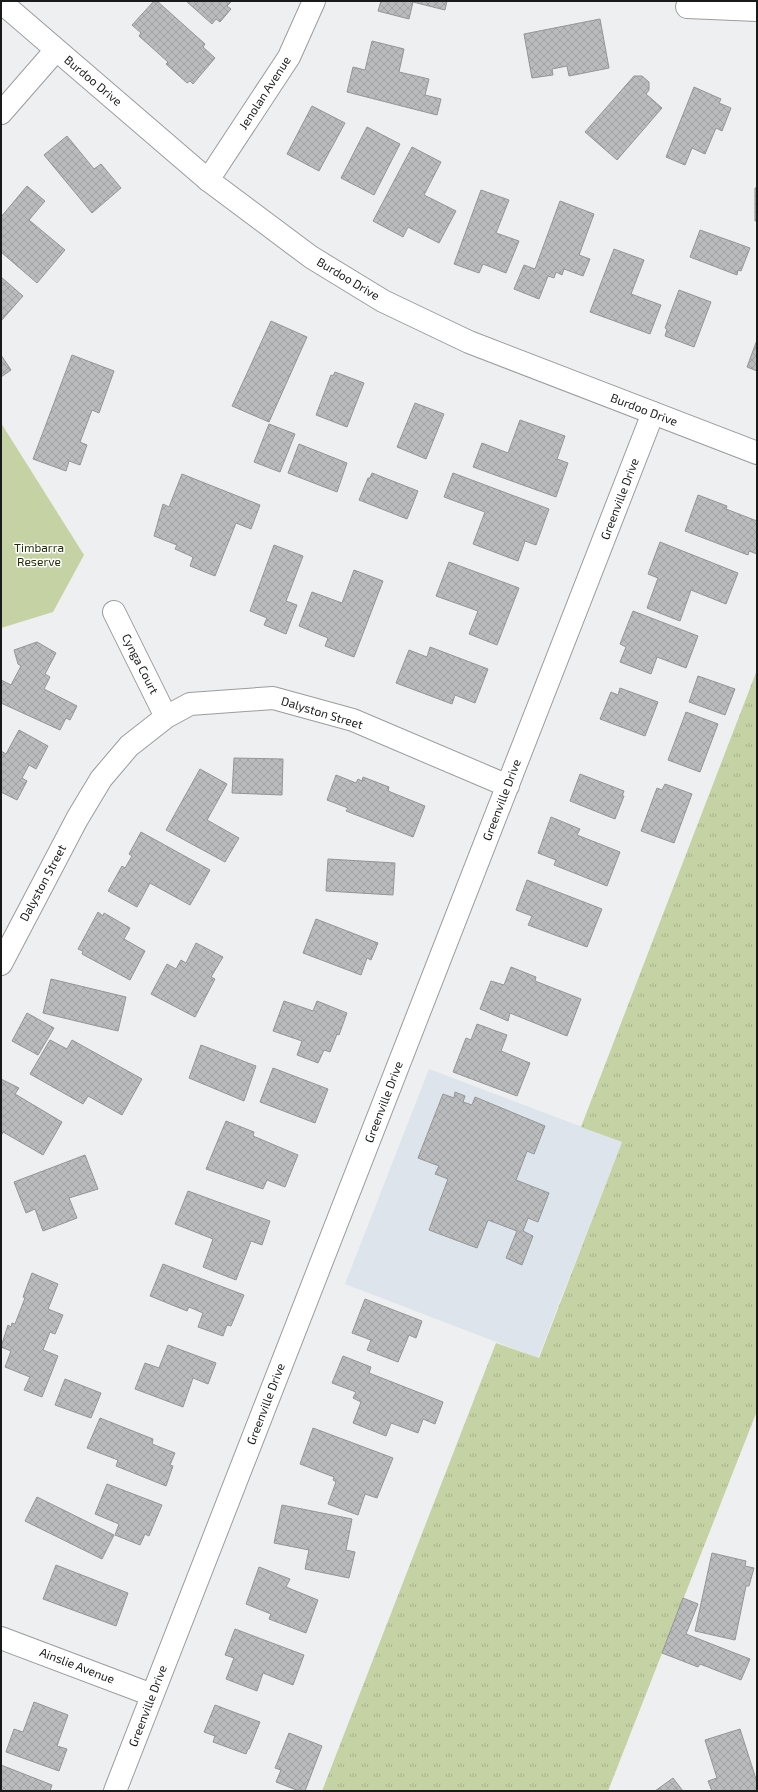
<svg xmlns="http://www.w3.org/2000/svg" width="758" height="1792" font-family="'Exo 2',sans-serif">
	<style>
		.built { fill: #dde4eb }
		.grass { fill: url(#grass-tufts) }
		.green { fill: #c5d2a3 }
		.building { fill: url(#building-cross-hatch); stroke: #949597 }
		.lines { fill: none; stroke-linecap: round; stroke-linejoin: round }
		.street-casing { stroke: #9b9c9d; stroke-width: 24 }
		.secondary-casing { stroke: #9b9c9d; stroke-width: 24 }
		.street { stroke: #fff; stroke-width: 22 }
		.secondary { stroke: #fff; stroke-width: 22 }
		.labels { text-anchor: middle; stroke-width: 3; stroke-linejoin: round; paint-order: stroke }
		.street-label { font-size: 12px; fill: #191a1a; stroke: #fff }
		.park-label { font-size: 12px; fill: #252d06; stroke: #fff }
	</style>
	<defs>
		<pattern id="grass-tufts" width="24" height="20" patternUnits="userSpaceOnUse"><rect width="24" height="20" fill="#c5d2a3"/><path d="M3 7l-1-3M5 7V3M7 7l1-3M15 17l-1-3M17 17v-4M19 17l1-3" fill="none" stroke="#a9b48c"/></pattern>
		<pattern id="building-cross-hatch" width="8" height="8" patternUnits="userSpaceOnUse"><rect width="8" height="8" fill="#b9bbbc"/><path d="M0 0l8 8M0 8l8-8" fill="none" stroke="#9ea0a1"/></pattern>
	</defs>
	<rect width="100%" height="100%" fill="#eeeff0"/>
	<path class="built" d="M429,1069L622,1142L538,1358L345,1284Z"/>
	<path class="grass" d="M757,670V1411L608,1791H322L496,1343L539,1358L622,1142L581,1127Z"/>
	<path class="green" d="M1,423L84,555L53,612L1,628Z"/>
	<path class="building" d="M154,1H157L205,44L203,47L215,58L193,84L190,81L187,83L166,64L168,62L139,36L141,33L132,25Z
		M186,1H232L227,6L231,9L220,22L216,19L212,24Z
		M381,1H447L445,10L413,2L409,19L378,11Z
		M600,19L609,68L569,76L567,66L552,69L553,75L532,78L524,34Z
		M372,41L404,49L399,72L429,79L425,95L441,99L437,115L347,92L353,67L365,70Z
		M634,76H642L649,82V90L646,94L662,108L617,160L585,132Z
		M694,87L721,99L719,103L731,108L722,131L716,128L705,154L692,148L685,165L666,157Z
		M312,106L345,123L319,171L287,154Z
		M367,127L400,144L374,195L341,178Z
		M67,136L94,169L101,164L121,188L92,213L44,155Z
		M412,147L441,162L424,195L456,211L439,243L408,227L403,237L373,221Z
		M27,186L45,201L29,220L65,250L37,283L1,252V217Z
		M755,188H757V221H755Z
		M481,190L509,200L496,233L519,241L506,273L483,264L479,273L454,264Z
		M560,201L594,214L579,255L590,259L583,276L564,269L562,275L556,272L554,278L548,276L539,299L514,289L524,265L535,269Z
		M700,230L750,248L741,271L738,270L737,275L690,257Z
		M614,249L644,260L631,294L661,305L650,334L590,312Z
		M1,277L23,296L1,321Z
		M679,290L711,302L694,347L665,336L667,329L665,328Z
		M271,321L307,337L269,422L232,406Z
		M757,340V371L747,367Z
		M1,355L11,370L1,377Z
		M72,355L114,371L99,413L92,410L80,442L87,445L80,465L69,461L66,471L33,459Z
		M335,372L364,383L347,427L316,415L331,375L333,376Z
		M415,403L444,414L426,459L397,447Z
		M520,420L565,436L557,459L568,463L556,497L473,467L482,443L508,453Z
		M269,424L295,434L280,472L254,462Z
		M299,444L347,463L337,492L288,473Z
		M372,473L418,491L407,519L359,500L368,478H370Z
		M453,473L549,509L536,545L525,541L518,561L473,544L485,512L444,497Z
		M182,474L260,505L251,529L236,523L215,576L190,566L193,557L175,549L177,545L154,536L163,504L169,507Z
		M698,495L727,506L726,509L757,521V554L749,551L748,555L685,531Z
		M660,542L738,573L726,604L691,590L680,621L647,608L658,578L648,574Z
		M274,545L303,556L286,601L297,605L286,634L264,625L267,618L250,611Z
		M449,562L519,588L497,645L469,634L478,611L436,596Z
		M354,570L383,581L354,657L325,646L328,638L299,626L312,592L342,603Z
		M633,611L698,636L686,668L657,657L651,674L620,662L626,647L620,644Z
		M37,642L56,653L45,674L50,677L44,689L77,706L70,720L66,718L60,730L1,703V680L11,685L21,666L18,664L14,650Z
		M430,647L488,669L475,703L455,695L452,704L396,683L409,650L427,657Z
		M698,676L735,689L725,715L689,702Z
		M620,688L658,702L645,736L600,719L611,692L618,695Z
		M686,712L718,724L700,772L668,760Z
		M19,730L48,746L36,769L29,765L22,778L27,781L17,800L1,792V751L6,754Z
		M234,758L283,759L282,795L232,793Z
		M200,769L227,784L207,820L239,838L225,862L166,830Z
		M580,774L624,791L622,796H624L615,819L570,801Z
		M336,775L356,783L358,779L362,781L363,777L389,787L388,791L425,806L413,837L346,811L348,808L327,800Z
		M665,784L692,794L674,843L641,831L657,788L662,790Z
		M551,817L580,829L577,835L620,852L607,886L554,865L556,860L538,853Z
		M141,832L210,870L190,905L150,883L137,907L108,891L122,866L125,868L132,856L129,854Z
		M328,859L395,863L393,895L326,891Z
		M527,880L602,909L587,947L528,925L532,916L516,910Z
		M98,912L103,916L104,913L130,928L124,939L145,951L130,980L82,954L83,951L78,949Z
		M316,919L378,943L371,960L367,958L361,975L303,953Z
		M196,943L223,957L211,977L215,979L195,1017L151,994L167,964L176,969L181,960L186,963Z
		M511,967L536,977L535,981L581,999L567,1036L510,1013L508,1021L480,1009L491,981L504,985Z
		M51,979L126,997L118,1031L43,1013Z
		M284,1001L313,1011L317,1001L347,1013L339,1035L337,1034L330,1052L324,1050L318,1063L297,1055L302,1041L273,1031Z
		M27,1013L54,1028L38,1055L12,1041Z
		M477,1024L507,1035L501,1051L530,1063L517,1096L453,1072L466,1038L471,1040Z
		M50,1040L67,1049L72,1040L142,1079L122,1115L88,1096L83,1104L30,1074Z
		M201,1045L256,1066L244,1101L189,1078Z
		M273,1068L328,1089L315,1123L260,1102Z
		M1,1079L19,1088L15,1094L62,1122L43,1155L3,1132L1,1136Z
		M455,1092L465,1096L463,1102L472,1105L475,1097L545,1126L534,1154L527,1151L516,1180L549,1193L538,1222L528,1218L523,1231L533,1236L522,1265L506,1258L517,1231L488,1220L477,1248L429,1230L448,1179L435,1174L439,1166L418,1158L443,1094L454,1098Z
		M226,1121L254,1132L253,1136L298,1155L285,1187L267,1180L263,1189L206,1169Z
		M85,1155L98,1189L69,1198L77,1218L43,1231L35,1209L26,1213L14,1182Z
		M188,1191L270,1221L262,1245L251,1241L236,1280L203,1267L213,1239L175,1224Z
		M163,1264L244,1295L231,1326L227,1325L223,1336L198,1327L203,1313L189,1307L187,1311L150,1296Z
		M32,1273L58,1284L48,1309L63,1315L55,1334L50,1332L43,1350L58,1356L42,1397L24,1390L30,1377L5,1367L11,1351L1,1347L8,1325L11,1327L12,1323L15,1324L25,1298L23,1297Z
		M365,1299L422,1321L416,1338L409,1335L398,1362L367,1350L371,1340L352,1333Z
		M168,1345L216,1363L208,1384L193,1378L183,1407L135,1389L145,1363L159,1368Z
		M343,1356L371,1367L369,1373L443,1402L435,1424L423,1419L418,1433L391,1423L386,1436L353,1423L361,1402L353,1398L356,1392L332,1383Z
		M65,1379L101,1393L91,1418L55,1405Z
		M100,1418L153,1439L152,1444L175,1453L170,1465L173,1466L166,1486L116,1466L118,1460L87,1448Z
		M313,1428L393,1458L377,1498L365,1494L358,1515L328,1504L336,1482L333,1480L334,1477L300,1464Z
		M107,1484L162,1505L149,1536L145,1534L140,1545L115,1535L119,1524L95,1514Z
		M37,1497L114,1535L102,1559L25,1521Z
		M282,1505L352,1519L346,1550L355,1552L349,1578L305,1569L309,1550L274,1543Z
		M712,1553L746,1561L745,1566L754,1568L749,1586H746L735,1640L695,1631Z
		M56,1565L128,1593L116,1626L43,1599Z
		M259,1567L290,1579L286,1587L318,1600L306,1633L269,1619L271,1614L246,1604Z
		M683,1598L698,1604L686,1634L750,1659L741,1680L700,1664L698,1667L662,1653Z
		M235,1629L304,1655L293,1685L263,1673L257,1691L226,1679L234,1658L225,1655Z
		M34,1702L68,1715L57,1746L67,1749L59,1771L6,1752L14,1729L23,1732Z
		M215,1705L260,1722L249,1749H248L246,1754L213,1742L215,1736L204,1732Z
		M740,1729L757,1782V1791H712L708,1781L717,1778L705,1740Z
		M289,1733L322,1746L305,1791H299L276,1782L281,1770L275,1768Z
		M1,1765L52,1785L50,1791H1Z
		M673,1778L683,1791H655Z"/>
	<g class="lines">
		<g class="street-casing">
			<path id="street" d="M687,7L757,10
				M1,113L56,50
				M208,180L289,57L314,1
				M114,612L166,717
				M1,964L77,819L101,779L129,746L166,717L190,704L273,698L353,720L508,786
				M1,1638L152,1695
				M115,1791L653,413"/>
		</g>
		<g class="secondary-casing">
			<path id="secondary" d="M1,2L208,180L311,257L383,301L469,342L757,453"/>
		</g>
		<use href="#street" class="street"/>
		<use href="#secondary" class="secondary"/>
	</g>
	<g class="labels">
		<g class="street-label">
			<text transform="translate(93 81) rotate(40)" y="4">Burdoo Drive</text>
			<text transform="translate(265 93) rotate(-57)" y="4">Jenolan Avenue</text>
			<text transform="translate(348 279) rotate(31)" y="4">Burdoo Drive</text>
			<text transform="translate(644 410) rotate(21)" y="4">Burdoo Drive</text>
			<text transform="translate(620 499) rotate(-69)" y="4">Greenville Drive</text>
			<text transform="translate(140 664) rotate(63)" y="4">Cynga Court</text>
			<text transform="translate(322 713) rotate(17)" y="4">Dalyston Street</text>
			<text transform="translate(502 800) rotate(-69)" y="4">Greenville Drive</text>
			<text transform="translate(43 883) rotate(-62)" y="4">Dalyston Street</text>
			<text transform="translate(384 1102) rotate(-69)" y="4">Greenville Drive</text>
			<text transform="translate(266 1404) rotate(-69)" y="4">Greenville Drive</text>
			<text transform="translate(77 1666) rotate(21)" y="4">Ainslie Avenue</text>
			<text transform="translate(148 1706) rotate(-69)" y="4">Greenville Drive</text>
		</g>
		<g class="park-label">
			<text x="39" y="552">Timbarra<tspan x="39" dy="14">Reserve</tspan></text>
		</g>
	</g>
	<rect width="758" height="1792" fill="none" stroke="#191a1a" stroke-width="4"/>
</svg>
